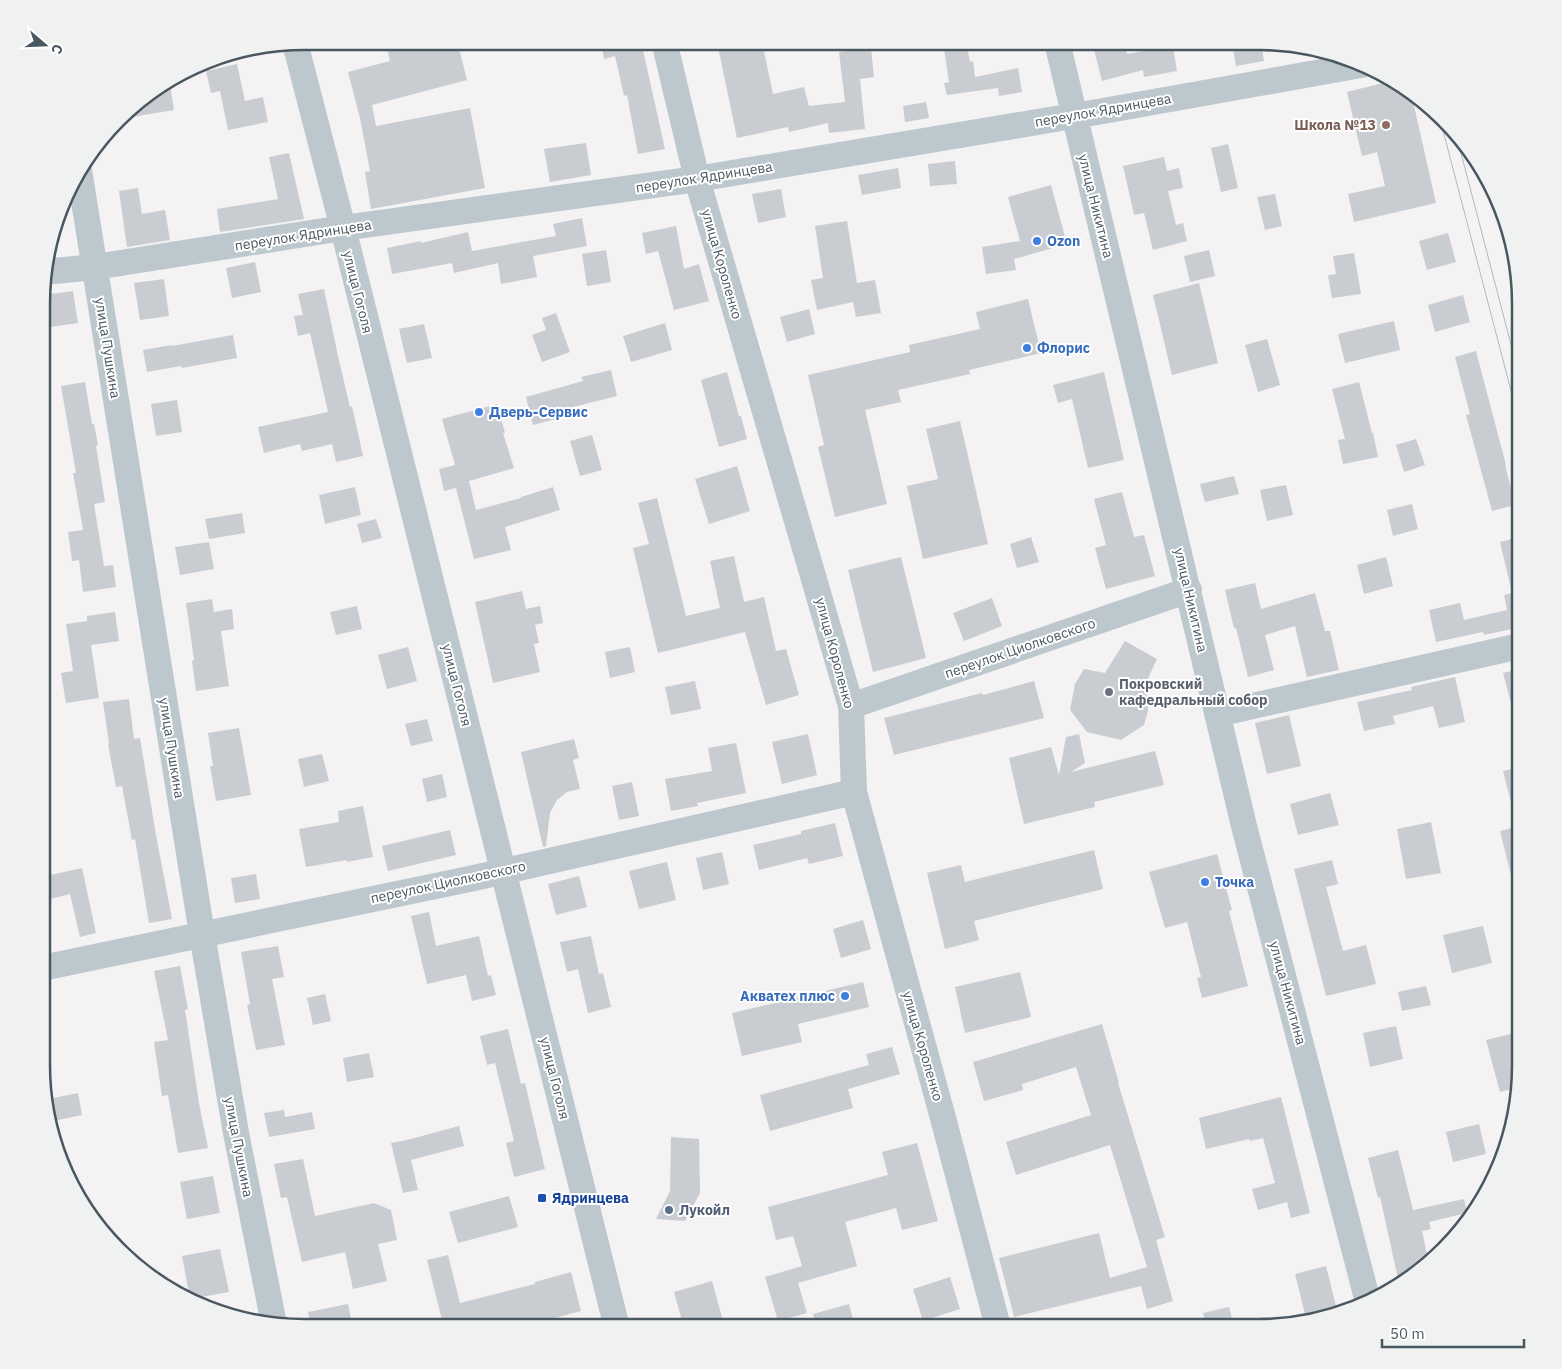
<svg xmlns="http://www.w3.org/2000/svg" width="1562" height="1369" font-family="'IBM Plex Sans',sans-serif">
	<style>
		.building { fill: #c9cdd1 }
		.lines { fill: none; stroke-linecap: round; stroke-linejoin: round }
		.minor { stroke: #bdc8ce; stroke-width: 26 }
		.tram { stroke: #b4b8bc; stroke-width: 1 }
		.education-dot { fill: #8d6e63; stroke: #fff; stroke-width: 2 }
		.shop-dot { fill: #3f7fe0; stroke: #fff; stroke-width: 2 }
		.worship-dot { fill: #6b7280; stroke: #fff; stroke-width: 2 }
		.transit-dot { fill: #1a4fb4; stroke: #fff; stroke-width: 2 }
		.service-dot { fill: #5c6f8a; stroke: #fff; stroke-width: 2 }
		.labels { text-anchor: middle; stroke-width: 4; stroke-linejoin: round; paint-order: stroke }
		.street-label { font-size: 14px; fill: #495760; stroke: #fff }
		.education-label { font-size: 14px; font-weight: bold; fill: #785e54; stroke: #fff; text-anchor: end }
		.shop-label { font-size: 14px; font-weight: bold; fill: #366cbe; stroke: #fff; text-anchor: start }
		.worship-label { font-size: 14px; font-weight: bold; fill: #5b616d; stroke: #fff; text-anchor: start }
		.transit-label { font-size: 14px; font-weight: bold; fill: #164399; stroke: #fff; text-anchor: start }
		.service-label { font-size: 14px; font-weight: bold; fill: #4e5e75; stroke: #fff; text-anchor: start }
		.rim { fill: none; stroke: #495760; stroke-width: 2.5 }
	</style>
	<rect width="100%" height="100%" fill="#f4f2f2"/>
	<path class="building" d="M413,41H457L467,80L372,105L376,126L470,108L485,188L371,209L365,172L370,171L360,118L348,72L390,61L387,48Z
		M601,41H649L650,49L643,50L665,149L638,154L627,95L624,96L615,56L604,59Z
		M717,42H762L773,94L804,87L809,106L845,102L839,52L871,48L874,77L860,79L865,129L829,133L828,123L789,132L788,127L737,138Z
		M943,42H966L970,62L973,61L975,77L1018,68L1022,92L999,96L998,88L947,95L944,83L949,82Z
		M1111,42H1123L1127,54L1173,46L1177,71L1144,77L1143,70L1102,81L1093,46Z
		M1232,42H1261L1264,61L1236,66Z
		M237,64L245,101L263,97L268,122L228,130L220,91L211,93L206,71Z
		M1391,81L1412,97L1436,203L1354,222L1348,194L1385,186L1377,152L1362,156L1347,92Z
		M170,84L174,110L120,119L131,106Z
		M926,102L929,118L905,122L903,106Z
		M586,143L591,175L550,182L544,149Z
		M1228,144L1238,188L1221,192L1211,148Z
		M289,153L304,219L220,232L217,209L278,199L269,157Z
		M1164,157L1167,171L1179,168L1183,188L1168,191L1176,225L1183,223L1187,241L1153,250L1144,213L1134,215L1123,166Z
		M955,161L957,184L930,186L928,164Z
		M898,168L901,188L862,195L858,175Z
		M1051,185L1067,244L1014,259L1016,270L986,274L982,247L1020,241L1008,197Z
		M138,188L142,214L165,210L170,240L127,247L119,191Z
		M781,189L786,217L758,223L752,194Z
		M1275,194L1282,226L1265,230L1257,197Z
		M582,218L587,246L533,256L537,277L501,284L498,263L454,273L452,263L392,274L387,248L421,241V243L468,232L472,251L556,236L553,224Z
		M847,221L857,283L875,280L881,313L856,317L853,302L817,310L811,280L823,278L815,226Z
		M676,226L684,269L699,264L709,301L674,310L658,251L646,254L642,233Z
		M1448,233L1456,262L1427,270L1419,241Z
		M606,250L611,282L587,286L582,254Z
		M1209,250L1215,276L1190,282L1184,256Z
		M1354,253L1361,294L1332,298L1328,275L1336,274L1333,256Z
		M255,262L261,292L232,298L226,268Z
		M164,279L169,316L140,320L134,283Z
		M1199,283L1218,363L1172,375L1153,295Z
		M324,289L338,356L350,407L352,406L363,456L336,462L332,444L302,451L300,444L264,453L258,427L328,412L310,333L298,336L294,316L303,315L298,294Z
		M73,291L78,323L43,328V295Z
		M1463,295L1470,322L1435,332L1428,305Z
		M1028,299L1041,353L969,370L970,374L898,390L901,402L865,410L887,504L835,517L818,447L824,445L808,375L910,352L909,345L980,329L976,312Z
		M809,309L815,334L787,342L780,317Z
		M556,313L570,352L542,362L532,335L546,330L542,318Z
		M1394,321L1400,350L1345,363L1338,334Z
		M665,323L672,350L631,362L623,336Z
		M424,324L432,358L407,363L399,329Z
		M233,335L237,358L182,368L181,366L147,372L143,350L171,345L172,346Z
		M1267,339L1280,385L1258,392L1245,345Z
		M1476,351L1506,465H1505L1515,505L1492,511L1466,415L1470,414L1455,357Z
		M611,370L617,396L569,408L571,415L533,425L526,397L583,381L581,377Z
		M727,372L739,416H741L747,439L719,447L701,380Z
		M1104,372L1124,460L1088,468L1072,399L1058,403L1053,385Z
		M85,382L92,424H94L98,445L96,446L105,502L94,504L104,566L113,565L116,587L83,592L79,560L72,561L68,532L83,530L73,473H76L61,386Z
		M1359,382L1372,433H1373L1378,457L1343,464L1338,440L1345,439L1332,389Z
		M177,400L182,432L156,436L151,404Z
		M497,404L505,433H503L514,468L469,481L476,510L521,498V497L553,487L560,510L505,527L511,550L474,559L456,488L444,491L439,469L455,465L442,419Z
		M960,421L988,544L923,559L907,486L938,479L926,429Z
		M592,435L602,470L580,476L570,441Z
		M1416,439L1425,465L1404,472L1396,445Z
		M737,466L750,511L709,524L695,479Z
		M1234,476L1239,494L1205,502L1200,484Z
		M1286,485L1293,515L1267,521L1260,490Z
		M355,487L361,515L325,524L319,495Z
		M1122,492L1134,537L1144,535L1155,576L1106,589L1095,548L1106,545L1094,499Z
		M657,498L686,616L720,608L710,561L734,556L744,602L764,597L776,651L786,649L799,695L766,705L745,632L658,653L633,548L649,544L638,503Z
		M1412,504L1418,529L1393,536L1387,510Z
		M242,513L245,533L209,539L205,519Z
		M376,519L382,538L362,543L357,524Z
		M1031,537L1039,562L1017,568L1010,544Z
		M1520,537V631L1512,632V629L1484,635L1483,632L1436,642L1429,610L1460,603L1464,620L1507,610L1504,595L1512,593L1500,542Z
		M209,542L214,569L180,575L175,547Z
		M901,557L926,658L873,672L848,570Z
		M1386,557L1393,586L1364,594L1357,565Z
		M1255,583L1261,609L1315,593L1325,631H1330L1339,670L1307,677L1295,626L1265,635L1274,670L1248,677L1236,628H1234L1225,590Z
		M522,591L526,609L540,606L543,623L535,625L539,643L534,644L540,672L493,683L475,602Z
		M992,598L1002,626L964,641L953,613Z
		M212,599L214,612L232,609L234,629L221,631L229,686L196,691L192,661L194,660L186,603Z
		M357,606L362,629L336,635L330,612Z
		M115,612L119,641L91,645L99,698L66,703L61,673L73,671L66,624L87,621V616Z
		M1125,641L1157,659L1143,689L1147,696L1148,711L1144,725L1121,740L1087,732L1070,710L1075,684L1084,669L1105,673Z
		M408,647L417,681L387,689L378,655Z
		M630,647L635,672L610,678L605,652Z
		M1520,669V718H1515L1503,673Z
		M1455,677L1465,722L1439,728L1433,706L1393,716L1395,724L1364,731L1357,702L1412,690L1411,687Z
		M695,681L701,709L671,715L665,687Z
		M1034,681L1044,718L894,755L884,718L982,693L983,695Z
		M129,699L134,739L140,738L156,835L172,919L149,923L135,839L132,840L122,786L116,787L108,744L109,743L103,702Z
		M1289,715L1301,766L1267,774L1255,723Z
		M427,719L433,741L411,746L405,724Z
		M239,728L251,795L216,801L210,766H213L208,733Z
		M808,734L817,775L782,784L772,742Z
		M1079,734L1085,763L1071,772L1155,751L1164,785L1094,802L1095,807L1024,824L1009,758L1051,747L1059,775L1066,737Z
		M574,739L579,758L573,760L580,789L567,792L557,800L550,813L546,846L543,847L521,752Z
		M736,743L746,793L697,803L698,806L671,811L665,779L712,771L708,748Z
		M322,754L329,781L304,787L298,759Z
		M1521,767V817L1515,818L1503,771Z
		M442,774L447,797L427,802L422,779Z
		M632,782L639,816L619,820L612,786Z
		M1330,793L1339,825L1298,835L1290,804Z
		M363,806L373,857L347,862V860L306,867L299,829L339,822L338,811Z
		M1431,822L1441,873L1406,879L1397,829Z
		M835,823L843,856L809,864L807,858L759,870L753,845L801,834V831Z
		M1521,826V890L1515,891L1500,831Z
		M450,830L456,855L388,871L382,846Z
		M1094,850L1103,889L974,921L979,940L945,949L927,873L961,865L965,882Z
		M722,852L729,884L703,890L696,858Z
		M1217,854L1232,910L1229,911L1248,986L1202,998L1197,978L1201,977L1187,922L1165,928L1149,872Z
		M1332,860L1338,884L1326,887L1343,951L1366,945L1376,984L1326,996L1294,869Z
		M667,862L676,900L639,909L629,871Z
		M82,868L96,933L80,937L70,894L42,901V877Z
		M256,874L260,899L235,903L231,878Z
		M579,876L587,907L556,915L548,884Z
		M429,912L436,946L479,936L488,976L491,975L496,995L472,1001L466,975L427,984L411,916Z
		M863,920L871,949L841,958L833,929Z
		M1483,926L1492,963L1452,973L1443,935Z
		M591,936L599,974L603,973L611,1007L588,1013L578,969L567,972L560,942Z
		M278,946L284,977L272,979L285,1045L256,1050L247,1005L250,1004L241,952Z
		M180,966L188,1009L185,1010L199,1103L208,1148L178,1153L168,1095L162,1096L154,1042L168,1040L154,971Z
		M1020,972L1031,1017L965,1033L955,987Z
		M863,982L869,1007L798,1024L802,1042L742,1056L732,1013Z
		M1426,986L1431,1005L1402,1011L1398,992Z
		M325,994L331,1021L313,1025L307,998Z
		M1102,1024L1119,1083H1118L1165,1237L1156,1240L1173,1301L1147,1309L1141,1286L1014,1317L999,1258L1099,1233L1110,1278L1147,1267L1110,1145L1016,1175L1006,1142L1091,1115L1076,1067L1022,1084L1023,1090L984,1101L973,1062Z
		M1396,1026L1403,1059L1370,1067L1363,1033Z
		M508,1029L521,1084L525,1083L545,1169L514,1177L506,1143L514,1141L495,1063L487,1065L480,1036Z
		M1515,1033L1521,1055V1065L1516,1088L1500,1092L1486,1040Z
		M892,1047L900,1074L848,1089L853,1108L770,1131L760,1095L869,1065L866,1054Z
		M369,1053L374,1077L347,1082L343,1058Z
		M78,1093L82,1115L53,1121L48,1099Z
		M1281,1097L1310,1213L1291,1218L1287,1202L1258,1210L1252,1189L1275,1183L1263,1138L1250,1141L1249,1139L1206,1149L1199,1118Z
		M284,1110L285,1117L312,1112L315,1129L269,1137L264,1113Z
		M1479,1124L1486,1154L1453,1162L1446,1132Z
		M459,1126L464,1146L411,1160L418,1190L403,1193L391,1143L407,1140Z
		M671,1137L699,1139L700,1193L685,1221L656,1219L670,1191Z
		M917,1143L938,1221L902,1230L896,1208L845,1222L857,1266L798,1283L807,1313L778,1321L765,1277L802,1266L793,1236L776,1240L768,1207L888,1175L882,1152Z
		M1398,1150L1413,1210L1464,1199L1467,1213L1429,1222L1431,1229L1422,1231L1429,1264L1399,1283L1380,1197L1378,1198L1368,1158Z
		M303,1159L315,1216L374,1203L391,1210L397,1240L378,1244L387,1281L353,1289L345,1252L302,1262L287,1197L281,1198L274,1164Z
		M213,1176L220,1213L187,1219L180,1182Z
		M509,1196L518,1227L458,1243L449,1212Z
		M220,1249L229,1292L190,1299L182,1256Z
		M448,1255L460,1303L535,1284V1282L571,1272L581,1311L544,1321L545,1328H444L427,1260Z
		M1326,1266L1336,1306L1305,1314L1295,1274Z
		M950,1277L960,1309L923,1321L913,1289Z
		M712,1281L725,1328H684L674,1292Z
		M348,1304L353,1328H311L308,1312Z
		M849,1304L855,1327H817L813,1314Z
		M1229,1307L1234,1327H1207L1203,1313Z"/>
	<g class="lines">
		<path class="minor" d="M664,41L697,179L851,706L854,792L943,1118L998,1327
			M1057,42L1244,826L1368,1302
			M295,43L343,228L617,1328
			M79,170L202,934L236,1133L274,1324
			M44,272L95,267L343,228L697,179L1103,111L1361,65
			M851,706L1189,590
			M1217,714L1520,646
			M42,968L474,878L854,792"/>
		<path class="tram" d="M1440,119L1520,425
			M1455,130L1520,379"/>
	</g>
	<circle class="education-dot" cx="1386" cy="125" r="5"/>
	<g class="shop-dot">
		<circle cx="1037" cy="241" r="5"/>
		<circle cx="1027" cy="348" r="5"/>
		<circle cx="479" cy="412" r="5"/>
		<circle cx="1205" cy="882" r="5"/>
		<circle cx="845" cy="996" r="5"/>
	</g>
	<circle class="worship-dot" cx="1109" cy="692" r="5"/>
	<rect class="transit-dot" x="537" y="1193" width="10" height="10" rx="2.5"/>
	<circle class="service-dot" cx="669" cy="1210" r="5"/>
	<g class="labels">
		<g class="street-label">
			<text transform="translate(1103 110) rotate(-10)" y="5">переулок Ядринцева</text>
			<text transform="translate(704 177) rotate(-9)" y="5">переулок Ядринцева</text>
			<text transform="translate(1096 206) rotate(76)" y="5">улица Никитина</text>
			<text transform="translate(303 235) rotate(-9)" y="5">переулок Ядринцева</text>
			<text transform="translate(722 264) rotate(74)" y="5">улица Короленко</text>
			<text transform="translate(358 292) rotate(76)" y="5">улица Гоголя</text>
			<text transform="translate(108 348) rotate(81)" y="5">улица Пушкина</text>
			<text transform="translate(1191 600) rotate(77)" y="5">улица Никитина</text>
			<text transform="translate(1020 648) rotate(-19)" y="5">переулок Циолковского</text>
			<text transform="translate(835 653) rotate(75)" y="5">улица Короленко</text>
			<text transform="translate(457 685) rotate(76)" y="5">улица Гоголя</text>
			<text transform="translate(172 748) rotate(81)" y="5">улица Пушкина</text>
			<text transform="translate(448 882) rotate(-12)" y="5">переулок Циолковского</text>
			<text transform="translate(1288 993) rotate(75)" y="5">улица Никитина</text>
			<text transform="translate(923 1046) rotate(74)" y="5">улица Короленко</text>
			<text transform="translate(555 1078) rotate(76)" y="5">улица Гоголя</text>
			<text transform="translate(239 1147) rotate(79)" y="5">улица Пушкина</text>
		</g>
		<g class="education-label">
			<text x="1376" y="130">Школа №13</text>
		</g>
		<g class="shop-label">
			<text x="1047" y="246">Ozon</text>
			<text x="1037" y="353">Флорис</text>
			<text x="489" y="417">Дверь-Сервис</text>
			<text x="1215" y="887">Точка</text>
			<text x="835" y="1001" text-anchor="end">Акватех плюс</text>
		</g>
		<g class="worship-label">
			<text x="1119" y="689">Покровский<tspan x="1119" dy="16">кафедральный собор</tspan></text>
		</g>
		<g class="transit-label">
			<text x="552" y="1203">Ядринцева</text>
		</g>
		<g class="service-label">
			<text x="679" y="1215">Лукойл</text>
		</g>
	</g>
	<path d="M0 0H1562V1369H0ZM304 50H1258A254 254 0 0 1 1512 304V1065A254 254 0 0 1 1258 1319H304A254 254 0 0 1 50 1065V304A254 254 0 0 1 304 50Z" fill="#f0f2f2" fill-rule="evenodd"/>
	<path class="rim" d="M304 50H1258A254 254 0 0 1 1512 304V1065A254 254 0 0 1 1258 1319H304A254 254 0 0 1 50 1065V304A254 254 0 0 1 304 50Z"/>
	<g transform="translate(45 45) rotate(109)" stroke="#ffffff" stroke-width="4" paint-order="stroke">
	<path d="M0-4L9 19L0 12L-9 19Z" fill="#495760"/>
	<text y="-8" font-size="14" font-weight="bold" text-anchor="middle" fill="#495760">С</text>
	</g>
	<path d="M1382 1339v8h142v-8" fill="none" stroke="#495760" stroke-width="2.5"/>
	<text x="1390" y="1339" font-size="15" fill="#495760" stroke="#ffffff" stroke-width="4" paint-order="stroke">50 m</text>
</svg>
